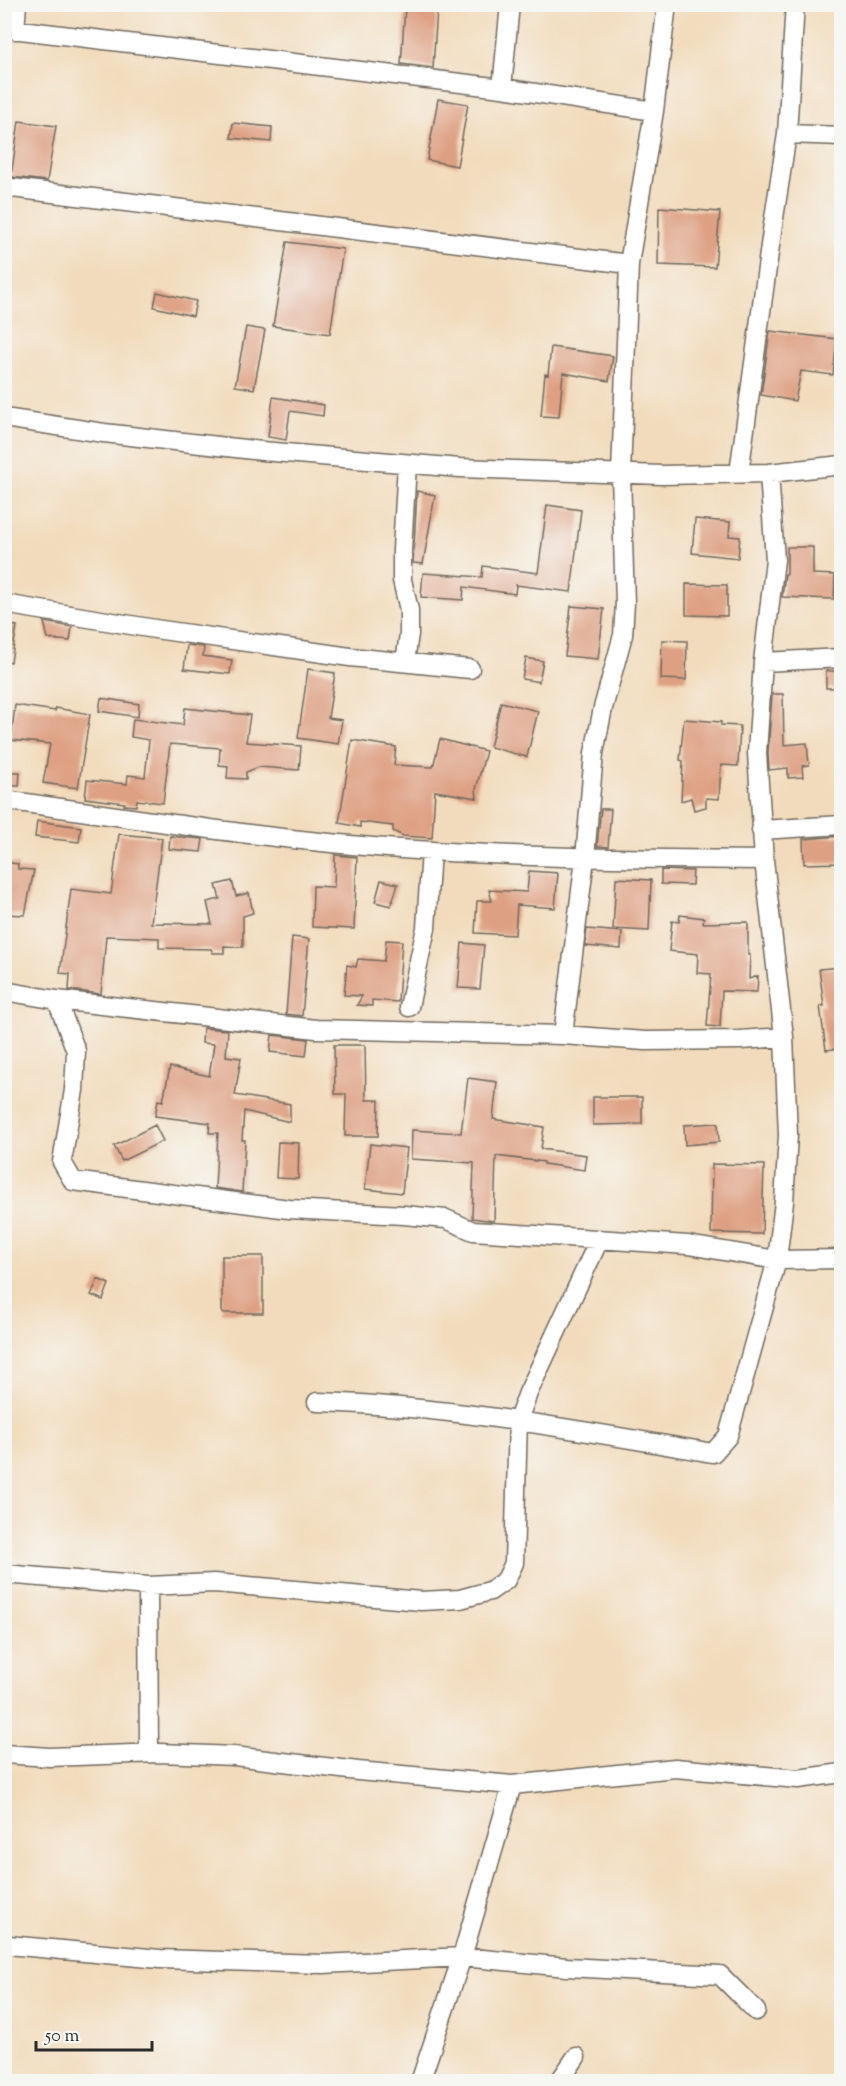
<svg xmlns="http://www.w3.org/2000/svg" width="846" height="2086" font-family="'Sorts Mill Goudy',serif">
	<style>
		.building { fill: #dea083 }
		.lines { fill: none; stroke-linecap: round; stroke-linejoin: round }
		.minor-casing { stroke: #71695e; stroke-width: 21 }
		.minor { stroke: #fff; stroke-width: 18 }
	</style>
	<rect width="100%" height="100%" fill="#f6f6f2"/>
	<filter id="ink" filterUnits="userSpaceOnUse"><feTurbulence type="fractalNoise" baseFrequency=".0167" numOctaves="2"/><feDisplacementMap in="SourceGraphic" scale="12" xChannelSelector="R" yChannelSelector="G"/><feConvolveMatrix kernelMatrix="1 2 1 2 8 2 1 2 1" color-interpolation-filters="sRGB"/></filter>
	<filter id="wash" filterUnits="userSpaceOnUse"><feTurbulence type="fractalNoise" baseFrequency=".008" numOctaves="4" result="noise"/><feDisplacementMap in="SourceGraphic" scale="24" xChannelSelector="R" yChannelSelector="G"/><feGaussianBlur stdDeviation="1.35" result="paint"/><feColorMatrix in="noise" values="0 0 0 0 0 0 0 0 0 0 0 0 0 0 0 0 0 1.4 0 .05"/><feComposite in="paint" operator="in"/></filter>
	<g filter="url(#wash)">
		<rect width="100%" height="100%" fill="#f2dbbc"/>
		<g id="blocks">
			<path class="building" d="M405,7L437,9L433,68L401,64Z
				M438,99L468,104L457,166L427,160Z
				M19,121L56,126L47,181L11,177Z
				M233,123L272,127L271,142L231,138Z
				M659,207L720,212L715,267L658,265Z
				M287,242L343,249L330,334L273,326Z
				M157,292L196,301L193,316L154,307Z
				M246,327L265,330L254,389L235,386Z
				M770,331L837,339L833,375L801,371L795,401L761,395Z
				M551,347L613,356L609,381L563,373L559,417L541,416L545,374L548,375Z
				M273,397L324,405L323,416L290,411L286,440L268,437Z
				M417,491L435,495L423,564L413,563Z
				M547,505L581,510L571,592L516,585L515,594L464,587L463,600L421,597L423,573L482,577L483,566L538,573Z
				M695,519L730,522L729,536L740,537L738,558L692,553Z
				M787,547H813V574L835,575L834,599L782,597L785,574H787Z
				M686,584L727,585V616L686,615Z
				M571,606L604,609L598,659L565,656Z
				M44,622L72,627L70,641L48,639Z
				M4,624L17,626L11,662L4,661Z
				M662,640L687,641L686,680L661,679Z
				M187,645L204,647L203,656L232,660L230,674L184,669Z
				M526,658L543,661L539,682L522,679Z
				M308,669L335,673L328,718L342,720L338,744L298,738Z
				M826,671H842V688H826Z
				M772,694H783L784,745L807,743L809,765L802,766L803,777L788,778V768L769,770L768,753Z
				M101,698L139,704L138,717L99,711Z
				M501,702L538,711L527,757L490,747Z
				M15,705L55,711L56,708L90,714L78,788L43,783L50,744L11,740Z
				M185,708L250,715L246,742L301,746L299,770L259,767L246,772V779L227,778L228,766L219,765L220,748L170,744L163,803L137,800L136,806L124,805L125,803L85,798L87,780L127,784L128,775L145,777L149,740L131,737L133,719L183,725Z
				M684,719L721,722V725L740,726L738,766L721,765L719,799L706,798V807L694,810L691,798L681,801L683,761L680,760Z
				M440,739L486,751L476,789L477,798L435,791L432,838L403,836L393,831V826L360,822V827L339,823L352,740L396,747L394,765L433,767Z
				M4,772H20L19,786H4Z
				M601,809H611L608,847L597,846Z
				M37,821L81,827L79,842L35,837Z
				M119,834L162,838L151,923L212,924L207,902L220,899L216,885L232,881L236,896L249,893L253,913L243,916V947L224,946V953H213L211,949L159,948V938L106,936L101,994L69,990L70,974L60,973L71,889L111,894Z
				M170,836L203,839L201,852L169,849Z
				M842,836V863L804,864L803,839Z
				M335,855L357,857L354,929L312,927L313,886L334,887Z
				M4,862L18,864V869L34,870L25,915L4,914Z
				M661,870L693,871L692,885L661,884Z
				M529,871L558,873L555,908L517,905L515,935L475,933L477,901H492L489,890L527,892Z
				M616,878L651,880L649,931L613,929Z
				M381,880L398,884L391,906L375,902Z
				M680,915L704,918L703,923L748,922V955H750L749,979L758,976L757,992L722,991L720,1027L707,1026L711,974L697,973L698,954L669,951L672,921L679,922Z
				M587,929L622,932L621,949L585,946Z
				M292,937L309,939L302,1016L286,1014Z
				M386,940L402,941L398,1002L372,1000V1006L357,1005L362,996L344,995L347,965L356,967L358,959L384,961Z
				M462,943L484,945L480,989L458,988Z
				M842,967V1048L826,1050L820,1006H824L819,969Z
				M203,1028L228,1030L226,1056L241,1058L235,1095L290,1104V1122L244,1111L242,1140H245L242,1192L215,1188L218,1133H209L210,1123L155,1116L158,1100L163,1101L170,1067L209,1076L214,1044L202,1043Z
				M272,1035L308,1039L306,1056L270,1052Z
				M334,1045H365L366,1100H379L378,1136H345L346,1094H335Z
				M468,1078L497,1082L493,1119L544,1127L541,1149L586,1155L584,1170L544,1164V1162L496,1156L494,1221L472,1218L474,1163L411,1159L412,1130L461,1133Z
				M593,1097H642V1124L593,1125Z
				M718,1123L719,1142L685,1145L684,1125Z
				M155,1125L163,1141L122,1161L114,1146Z
				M278,1142L299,1143L298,1179L276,1178Z
				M370,1144L407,1148L402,1193L365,1189Z
				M712,1164L764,1165L762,1234L711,1233Z
				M222,1256H263V1313H222Z
				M98,1279L109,1284L103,1300L91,1295Z"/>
		</g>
	</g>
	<g filter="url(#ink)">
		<use href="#blocks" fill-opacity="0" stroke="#71695e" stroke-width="1.5"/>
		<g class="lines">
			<g class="minor-casing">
				<path id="minor" d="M4,28L502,88L654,111
					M15,30L17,4
					M502,88L510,4
					M787,134L842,136
					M4,187L629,264
					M4,418L104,433L262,451L460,468L662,475L769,473L842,465
					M739,473L772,231L787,134L795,4
					M4,604L155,629L350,657L470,669
					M405,662L409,634V610L402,580V550L407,464
					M763,662L842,658
					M4,800C147,820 289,843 432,851C543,858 653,859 764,860
					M761,830L842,825
					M4,991L57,1000L316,1029L563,1035L645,1041L740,1040L784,1037
					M57,1000L76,1051L74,1090L62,1162L73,1181L289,1209L404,1215L446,1219L473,1231L688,1245L777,1260L842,1259
					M409,1007L426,928L431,851
					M563,1035L585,858L594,753L603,708L623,635L625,603L621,474L629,264L654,111L667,4
					M317,1402C450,1406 582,1431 713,1453L728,1436L777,1260L784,1202L788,1135L784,1037L764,860L757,753L763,662L775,560L769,473
					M4,1574L148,1586L214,1583L421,1601L460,1599L490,1591L506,1580L514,1563L518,1420L528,1393L599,1240
					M148,1586L149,1753
					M4,1754L49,1757L160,1753L234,1756L358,1771L512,1785L462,1957L420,2082
					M512,1785L675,1768L798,1779L842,1773
					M8,1945L160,1959L323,1964L462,1957L567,1967L720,1975L756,2011
					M559,2082L576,2057"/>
			</g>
			<use href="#minor" class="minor"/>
		</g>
	</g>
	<rect width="846" height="2086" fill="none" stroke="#f6f6f2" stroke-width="24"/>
	<path d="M36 2041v9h116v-9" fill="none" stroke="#2b2b2b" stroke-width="3"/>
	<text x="45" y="2041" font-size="18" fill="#2b2b2b" stroke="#f6f6f2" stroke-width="4.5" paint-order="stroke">50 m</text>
</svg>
